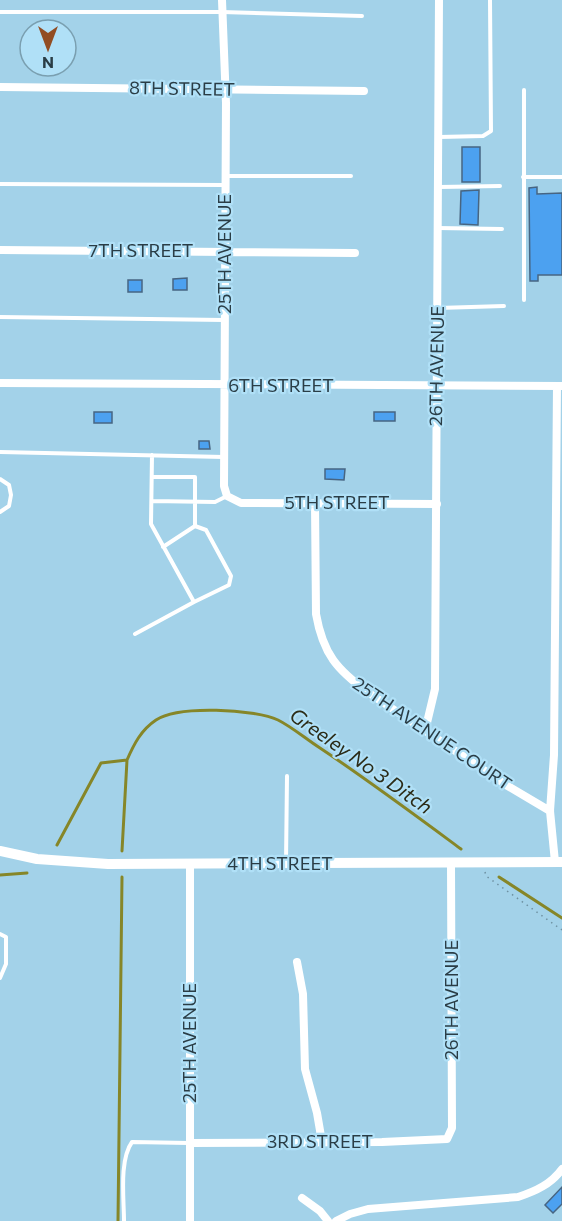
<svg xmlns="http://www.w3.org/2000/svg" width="562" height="1221" font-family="Commissioner,sans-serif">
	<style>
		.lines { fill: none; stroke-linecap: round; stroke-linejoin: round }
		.stream { stroke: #868628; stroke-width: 3 }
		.building { fill: #4ca1f0; stroke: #476582; stroke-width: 1.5 }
		.path { stroke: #6e91a2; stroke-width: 1.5; stroke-dasharray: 1.5 4.5; stroke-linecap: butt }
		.lane { stroke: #fff; stroke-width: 4 }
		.street { stroke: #fff; stroke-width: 8 }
		.secondary { stroke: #fff; stroke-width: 10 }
		.labels { text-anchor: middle; stroke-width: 4.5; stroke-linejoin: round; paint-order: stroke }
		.street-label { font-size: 18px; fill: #2a3d46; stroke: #b0e0f7 }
		.water-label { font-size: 20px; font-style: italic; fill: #2c2c18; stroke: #b0e0f7 }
	</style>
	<rect width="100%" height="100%" fill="#a3d2e9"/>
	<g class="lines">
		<path class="stream" d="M57,845L101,763L127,760C134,744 141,730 156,720C178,705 254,709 278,720C292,727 306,739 320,748C368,780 415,815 461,849
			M122,851L127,760
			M0,875L27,873
			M499,877L562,918
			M118,1221L122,877"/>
	</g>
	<path class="building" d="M462,147H480V182H462Z
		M537,187V194L562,193V275H538V281H530L529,188Z
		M479,190L478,225L460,224L461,191Z
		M187,278V290H173V279Z
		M128,280H142V292H128Z
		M94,412H112V423H94Z
		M374,412H395V421H374Z
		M199,441H209L210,449H199Z
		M325,469H345L344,480L325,479Z
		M562,1187V1204L553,1213L545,1205Z"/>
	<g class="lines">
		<path class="path" d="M485,872L486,876L562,930"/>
		<path class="lane" d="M0,12H222L362,16
			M524,90V300
			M439,137L483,136L491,131L490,0
			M226,176H351
			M523,177H562
			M0,184L225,185
			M439,187L500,186
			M437,228L502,229
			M438,308L504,306
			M0,317L224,320
			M0,452L224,457
			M152,477H195V526
			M0,479L9,485L11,495L9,506L0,512
			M152,501L215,502L227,496
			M163,547L195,526L206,530L231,576L229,585L194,602
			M135,634L194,602L151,524L152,455
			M286,863L287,776
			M0,934L6,937V964L0,978
			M124,1221C124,1199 119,1160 132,1142L189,1143"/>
		<path class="street" d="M222,0L226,103L224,486L227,496L241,503L437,504
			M0,87L364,91
			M0,250L355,253
			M0,383L562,386
			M315,503L316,614C323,654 337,670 369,693L506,785L550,811
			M425,731L435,689L439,0
			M555,862L550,811L554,755L557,386
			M297,962L303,994L305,1069L317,1113L322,1142
			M190,1143L382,1142L447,1139L452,1128L451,863
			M302,1198L320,1211L328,1221
			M190,1221V865
			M336,1221L350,1214L368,1209L518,1197C536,1191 551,1184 562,1169"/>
		<path class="secondary" d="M0,851L37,859L108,864L562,862"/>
	</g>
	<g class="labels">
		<g class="street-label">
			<text transform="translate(182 89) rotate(1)" y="6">8TH STREET</text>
			<text x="141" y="257">7TH STREET</text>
			<text transform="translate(225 254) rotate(-90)" y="6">25TH AVENUE</text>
			<text transform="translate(437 366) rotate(-89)" y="6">26TH AVENUE</text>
			<text x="281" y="392">6TH STREET</text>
			<text x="337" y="509">5TH STREET</text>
			<text transform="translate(432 734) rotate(34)" y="6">25TH AVENUE COURT</text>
			<text x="280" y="870">4TH STREET</text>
			<text transform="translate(452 1000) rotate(-90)" y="6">26TH AVENUE</text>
			<text transform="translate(190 1043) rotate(-90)" y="6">25TH AVENUE</text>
			<text x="320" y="1148">3RD STREET</text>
		</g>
		<g class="water-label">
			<text transform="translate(361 761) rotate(35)" y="7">Greeley No 3 Ditch</text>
		</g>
	</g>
	<g transform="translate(48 48) rotate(180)"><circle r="28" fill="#b0e0f7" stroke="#7a9fb0" stroke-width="1.5"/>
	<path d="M0-4.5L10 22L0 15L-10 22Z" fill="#924d23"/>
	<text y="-9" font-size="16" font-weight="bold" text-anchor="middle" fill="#2a3d46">N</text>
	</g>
</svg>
